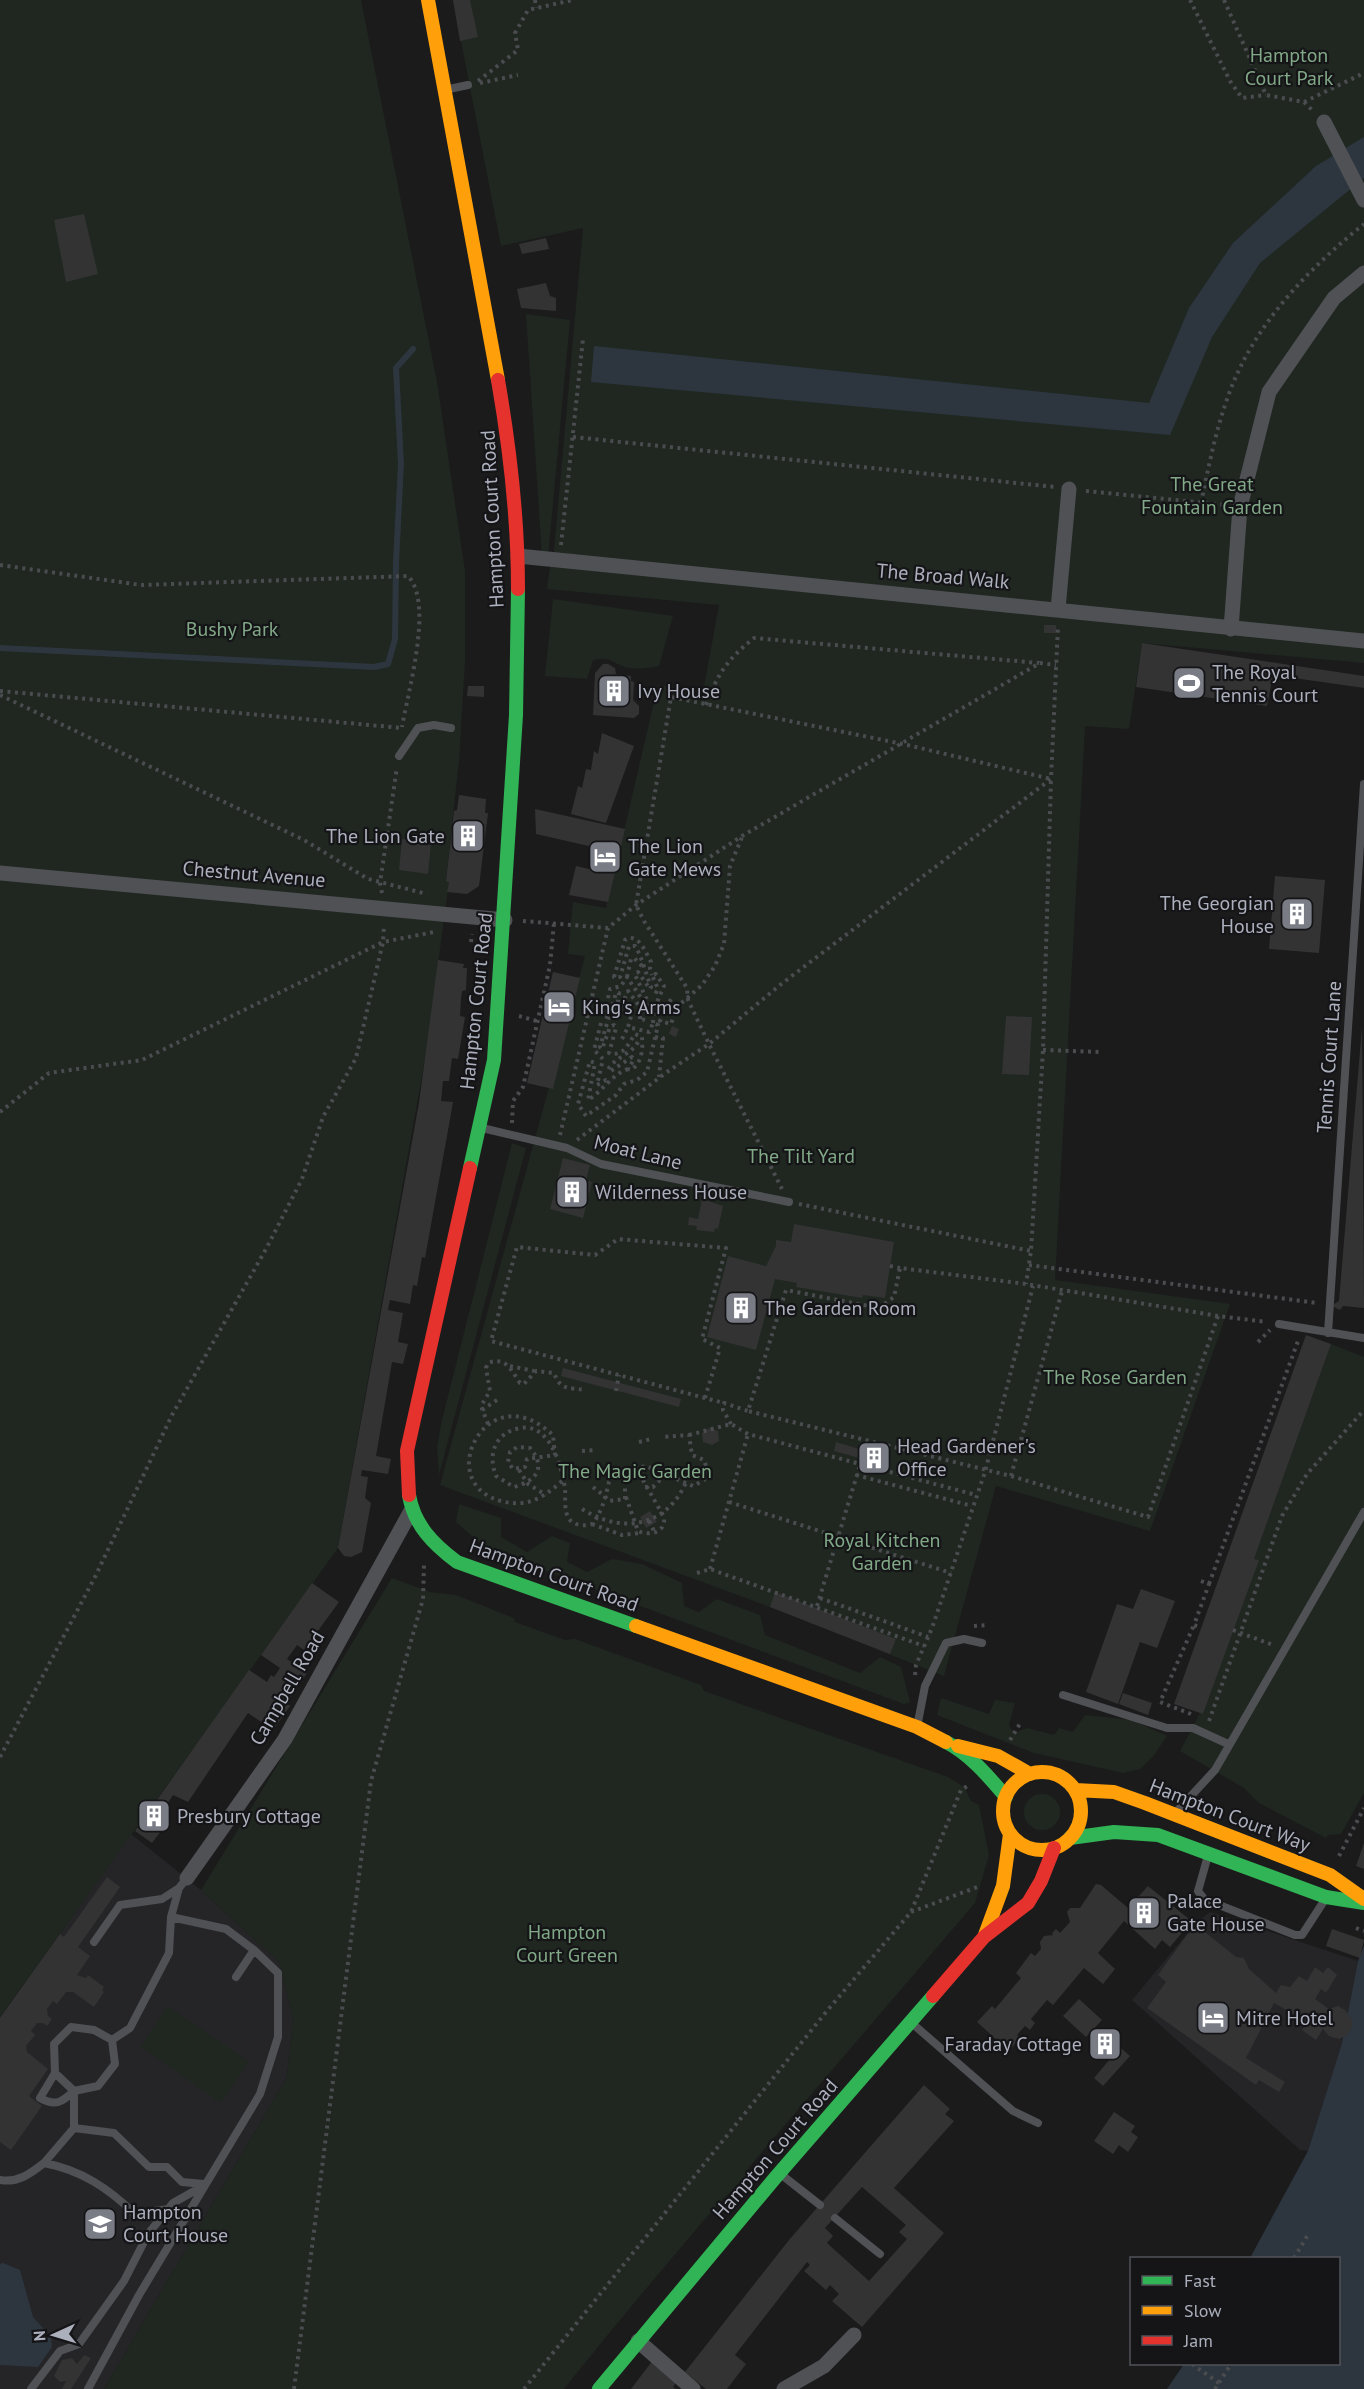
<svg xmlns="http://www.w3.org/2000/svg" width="1364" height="2389" font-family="'PT Sans',sans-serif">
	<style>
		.built { fill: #252528 }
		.green { fill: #1f2720 }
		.water { fill: #2d363f }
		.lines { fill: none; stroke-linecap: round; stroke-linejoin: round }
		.stream { stroke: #2d363f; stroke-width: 6 }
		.building { fill: #333334; fill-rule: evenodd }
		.path { stroke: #4b4c4f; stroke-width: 4; stroke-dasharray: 3 4.5; stroke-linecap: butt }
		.lane { stroke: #4f5155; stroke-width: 8 }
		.street { stroke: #4f5155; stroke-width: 15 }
		.fast { stroke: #30b455; stroke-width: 14 }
		.slow { stroke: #ff9f0a; stroke-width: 14 }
		.jam { stroke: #e5322d; stroke-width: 14 }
		.path-bridge { stroke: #4b4c4f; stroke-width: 4; stroke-dasharray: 3 4.5; stroke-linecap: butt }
		.labels { text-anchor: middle; stroke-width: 4.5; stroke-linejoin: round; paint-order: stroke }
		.park-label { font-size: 20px; fill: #82a987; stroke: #151518 }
		.street-label { font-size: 20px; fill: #acb0bd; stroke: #151518 }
		.poi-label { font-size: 20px; fill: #acb0bd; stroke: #151518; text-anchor: start }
	</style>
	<rect width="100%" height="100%" fill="#1b1b1c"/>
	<path class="built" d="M131,1834L201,1890L279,1962L293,2019L287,2077L104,2389H0V2017Z
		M1210,1912L1358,1961L1342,2043L1308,2151L1300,2150L1132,2000L1196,1923Z"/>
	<path class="green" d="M0,0H361L437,382L465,571V662L459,760L446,880L449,882L426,1053L338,1548L0,2017Z
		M453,0H1364V663L1142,643L1129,729L1085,726L1055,1280L1230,1304L1150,1531L996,1486L944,1676L770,1607L440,1485L585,956L568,954L573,902L606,908L658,685L703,692L719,605L547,589L551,560L553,562L583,228L501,246Z
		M526,314L570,320L548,557L542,556Z
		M553,599L673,616L659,666C648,668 636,670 625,667C610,662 611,656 593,660L587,679L545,676Z
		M512,1143L526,1148L439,1475L437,1447L442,1420Z
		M1331,1344L1364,1357V1793L1341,1834L1328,1835L1326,1838L1259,1803L1244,1788L1180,1751L1200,1713L1203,1714L1258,1561L1254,1559Z
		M459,1504L501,1518V1537L527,1552L552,1536L570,1543L567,1562L587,1572L612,1559L642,1564L682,1583L684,1606L699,1612L717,1599L760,1615L765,1635L860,1673L880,1657L901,1667L910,1702L904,1704L487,1549L456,1522Z
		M392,1578L430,1592L456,1595L514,1618L515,1622L565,1640L575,1639L701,1685L704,1691L948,1777L964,1787L971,1801L979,1805L989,1855L975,1903L749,2167C746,2181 727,2194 717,2205C665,2266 614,2326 564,2389H104L287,2077L293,2019L279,1962L201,1890Z
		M941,1698L989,1714L995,1700L1015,1703L1009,1725L1014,1733L1027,1728L1054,1735L1059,1728L1073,1732L1085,1715L1132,1720L1167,1736L1154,1755L1140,1769L1123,1773L1034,1753L937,1715Z
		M1024 1812a18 18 0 1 1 36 0a18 18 0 1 1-36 0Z
		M167,2006L249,2062L221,2103L141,2047Z"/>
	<path class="water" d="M1364,137V178L1260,263L1212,337L1170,435L591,382L594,346L1149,403L1189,308L1233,243L1316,166Z
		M1364,1946V2389H1167L1184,2364H1338V2258H1250L1308,2151L1342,2043L1358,1961Z
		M3,2263L20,2270L33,2317L51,2337L52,2347L38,2367L0,2365V2264Z"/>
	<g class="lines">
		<path class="stream" d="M0,648L374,667L388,664L395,639L396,562L401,464L396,368L413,349"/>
	</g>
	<path class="building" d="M453,0H470L478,37L460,41Z
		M84,214L98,274L66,282L54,220Z
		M546,238L549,249L522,254L519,244Z
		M546,283L550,296L556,298V311L521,308L517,289Z
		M1044,625H1056V633H1044Z
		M1142,643L1364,676V688L1273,675L1267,706L1136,687Z
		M603,664H608L615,668L616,674L631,676V681L634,682L633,700L639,706V714L634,718L593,715L595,673Z
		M468,686H484V697L467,696Z
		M602,733L634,746L606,823L571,814L578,786L582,788L586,769L591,770L594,751L598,754Z
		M459,795L486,799L485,813H488L479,886L467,894L447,892L449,882L446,881L454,811L457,810Z
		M535,809L625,829L608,902L569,895L576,866L589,869L593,847L536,834Z
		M402,839L431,843L428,874L399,870Z
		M1275,876L1325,880L1319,953L1269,949Z
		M438,960L464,964L463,968H467L466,990L462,991L461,999L460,1016L465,1017L458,1059L452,1058L449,1081H443L441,1101L453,1102L452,1108L425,1258L422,1257L417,1286L413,1285L410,1304L390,1300L388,1310L403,1313L398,1342L408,1344L403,1364L392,1362L376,1456L391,1459L388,1474L362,1470L361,1476L368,1477L365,1498L371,1503L362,1552L351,1557L344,1556L338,1548L419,1103Z
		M553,972L580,978L553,1089L527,1083Z
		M1006,1016L1032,1017L1029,1075L1002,1074Z
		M672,1026L679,1029L676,1037L669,1034Z
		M1362,1027L1364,1308L1343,1306L1340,1310L1334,1307V1304L1339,1301Z
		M563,1158L590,1165L586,1180L592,1182L583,1218L550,1209Z
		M702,1199L723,1206L718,1229L715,1228L714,1232L696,1230L697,1226L688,1225L689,1217L698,1219Z
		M794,1224L894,1242L885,1298L863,1295L862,1298L796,1287L797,1283L775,1279L756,1350L707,1337L728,1256L766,1266L776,1246V1240L791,1242Z
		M1306,1335L1331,1344L1254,1559L1259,1560L1203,1714L1174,1704Z
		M563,1368L681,1399L679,1407L561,1376Z
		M709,1428L718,1431L719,1441L712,1445L703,1442L702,1433Z
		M836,1442L886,1457L885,1465L834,1451Z
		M650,1511L657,1522L646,1528L640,1517Z
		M312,1583L339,1602L304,1650L297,1645L287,1659L307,1673L286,1703L290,1706L273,1730L248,1713L188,1802L173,1795L167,1804L170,1806L155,1827L161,1831L152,1843L135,1831L249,1670L267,1682L271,1675L274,1677L280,1668L261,1655Z
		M1141,1589L1175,1601L1157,1648L1140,1642L1118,1704L1086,1692L1117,1604L1133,1609Z
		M775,1592L896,1639L890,1654L770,1607Z
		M1123,1693L1152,1703L1148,1715L1119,1704Z
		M1364,1843V1869L1356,1866Z
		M107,1877L120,1887L78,1947L90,1956L77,1975L86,1978L88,1975L104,1987L102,1990L104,1992L94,2007L73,1992H66L57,2004L53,2001L47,2009L48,2016L52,2019L47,2026L43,2023H37L31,2031L35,2035L26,2046L27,2052L48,2069L29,2096L42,2106L11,2150L0,2142V2018L60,1934L64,1937Z
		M1096,1884L1101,1885L1128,1908L1148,1886L1236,1957L1244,1958L1249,1969L1276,1993L1281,1985L1290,1987L1299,1976L1307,1981L1315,1967L1323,1973L1328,1967L1337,1975L1326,1993L1321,1989L1315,1999L1329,2009L1338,2006L1345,2010L1352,2019V2027L1347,2035L1339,2039L1329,2036L1323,2029L1316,2040L1302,2030L1304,2027L1296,2021L1299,2017L1274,2003L1246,2058L1285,2082L1279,2092L1259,2080L1256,2085L1147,2008L1166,1982L1158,1975L1189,1932L1185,1929L1170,1947L1162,1940L1155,1949L1124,1921L1098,1953L1115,1969L1103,1984L1084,1968L1053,2005L1047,2000L1031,2019L1035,2023L1030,2030L1025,2026L1017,2035L1020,2038L1009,2051L977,2022L992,2006L995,2009L1021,1978L1016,1973L1031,1953L1035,1956L1041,1949L1040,1942L1044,1936L1053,1935L1052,1933L1056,1929L1060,1933L1070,1922L1067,1912L1070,1908H1080Z
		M1332,1929L1364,1940L1360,1958L1326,1946Z
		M1079,1999L1102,2020L1086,2037L1063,2016Z
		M1104,2033L1130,2056L1103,2086L1094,2078L1110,2059L1094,2044Z
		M924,2085L950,2109L945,2114L954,2121L894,2188L944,2233L862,2327L832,2301L839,2294L830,2285L826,2290L804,2271L810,2265L807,2262L735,2355L746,2364L727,2389H706L685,2372L789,2240ZM862,2187L906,2225L899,2232L907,2239L869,2281L827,2243L833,2236L825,2228Z
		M1114,2112L1135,2126L1131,2132L1138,2137L1128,2152L1119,2145L1113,2154L1094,2141Z
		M84,2355L91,2358L71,2389H62L66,2381L60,2382L54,2376L62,2360L72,2358L77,2364Z
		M653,2360L678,2380L673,2387L676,2389H631Z"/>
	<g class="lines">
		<path class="path" d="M535,0L536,8
			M1190,0L1230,81L1242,98L1266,95
			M1224,0L1266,95L1304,102L1313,111
			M478,81L518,50L515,33L528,10L573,0
			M480,83L518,75
			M1304,102L1364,73
			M573,437L1055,487
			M1086,491L1225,505
			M1201,503C1209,465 1216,428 1230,391C1255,324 1309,268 1364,224
			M561,545L583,339
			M0,565L141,585L408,576C434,603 408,691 402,727
			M0,691L402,728
			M0,695L304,840L368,879L427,894
			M706,705C718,673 727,660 754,638L1039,663
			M382,893L380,883L397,767
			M523,921L608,928L636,905L742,836L1040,663L1056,665
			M471,942L472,934
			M627,977L631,959L634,958L642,966
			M671,999L660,1021L671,1024L677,1007L702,985L715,966L724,944L730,866L742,837
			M519,1016L537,1021
			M608,1017L604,1016L610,989L621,986L627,977L647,1007
			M601,1023L594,1050L603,1059L597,1085L606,1080L611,1081
			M653,1023L654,1009L664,986L656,974L652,975L658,989L654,996
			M655,1037L663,1038L659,1077
			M622,1039L628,1027
			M638,1042C631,1055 613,1058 608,1070L611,1071L632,1057L633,1061L628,1069L631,1070C642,1063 643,1049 642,1037L635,1034C628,1044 624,1057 609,1053L616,1028L614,1025L610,1027L602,1049L600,1047L616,993H619L616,1017L628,991L640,1007V1021L643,1020L648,1002L635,975L638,972L650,989L651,987C645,972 643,959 635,946H629L620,977H614L625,940L628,938C640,936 646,953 651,962L650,969L652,975
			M1043,1050L1101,1052
			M628,1069C612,1074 603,1091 588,1100L595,1063L590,1061L578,1104L586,1116L616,1095L624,1084L637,1080L647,1072L658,1025L653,1023L649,1032L628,1027L632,1013
			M0,1112L49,1073L142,1060L383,942L384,925
			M512,1123L513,1101L523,1087L550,965L554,923
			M560,1135L608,928
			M577,1140L667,1072L709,1044L780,985L1051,779L1058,626
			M782,1189L709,1044L688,1000L687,988L644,921L636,905L671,697L903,744L1051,779L1043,1050L1031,1251L1026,1284
			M799,1204L1031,1251
			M1029,1265L1317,1303
			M890,1266L900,1268
			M1218,1316L1026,1284L900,1268L894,1297L879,1308L786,1290L748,1411L1011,1476L1148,1517L1218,1316L1267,1322
			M1258,1342L1270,1330
			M510,1366L534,1371
			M616,1391L619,1375
			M705,1398L720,1348L702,1339L726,1248L618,1239L595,1255L517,1247L491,1341L705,1398L724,1403
			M482,1410L497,1400
			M488,1424L481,1406L490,1391L486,1368L488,1363C506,1356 511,1370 520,1383L524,1384L536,1371L554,1373C561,1391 568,1387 585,1390
			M731,1424L723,1410L724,1403L748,1411
			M689,1435L731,1424L748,1434L976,1495
			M639,1442L651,1439
			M582,1451L597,1450
			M519,1470L528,1484L546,1495
			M856,1475L972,1506
			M1011,1476L1062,1291
			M562,1481C543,1498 527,1508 501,1501C441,1485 475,1403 525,1418C536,1421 545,1428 553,1435L555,1455L527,1459L525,1467L513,1469L508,1462L510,1452L517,1447L530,1448C547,1468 536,1481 514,1487L496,1476C487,1453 496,1432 521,1428C550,1423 562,1467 565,1489C566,1498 563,1512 570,1520C575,1526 586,1526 592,1524C601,1515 606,1495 609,1482L615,1477L625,1479V1499L609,1501C604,1495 597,1490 590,1485
			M645,1487H653L659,1481L658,1471
			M626,1497L638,1531C650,1536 666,1533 664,1517L636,1468L646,1466L693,1486L704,1480L706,1466L704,1460L692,1455L689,1435L661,1437
			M729,1502L951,1573
			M649,1521L655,1533
			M592,1524L622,1535L640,1533
			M710,1569L748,1434
			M697,1573L710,1569L924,1646
			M1201,1581L1209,1584L1194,1625L1201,1628
			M1209,1584L1298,1341
			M820,1598L928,1637
			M817,1606L860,1465
			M974,1626L987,1625
			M1233,1630L1273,1645
			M915,1675L916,1665L932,1628L985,1472L1033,1286
			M1191,1714L1160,1702L1194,1625
			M1209,1721L1282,1516L1307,1474L1364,1410
			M1010,1740L1021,1722
			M0,1757L96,1575L172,1415L266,1249L302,1179L323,1117L356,1058L383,942L434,932
			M1339,1856L1364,1808
			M911,1912L980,1886
			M1356,1928L1364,1931
			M1294,2258L1309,2233
			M1192,2364L1219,2383
			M294,2389L371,1781L423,1599L424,1565
			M524,2389L826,2012L911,1912L961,1790L969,1785
			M1215,2389L1231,2364"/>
		<path class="lane" d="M449,89L468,85
			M399,756L418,728L434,725L451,728
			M482,1128L567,1148L601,1164L789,1202
			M1279,1324L1364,1338
			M1328,1333L1364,784
			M1063,1695L1167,1728H1193L1228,1744
			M918,1722L925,1686L946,1643L964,1639L982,1643
			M1178,1810L1215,1770L1364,1512
			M1207,1859L1198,1891L1204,1899L1295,1935H1302L1324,1901
			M171,1917L226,1929L254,1950L236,1977
			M94,1942L120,1905L162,1899L179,1888
			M914,2025L1013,2111L1038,2123
			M112,2040L115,2064L98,2086L74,2091L55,2073L54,2044L71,2027L94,2030L112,2040L130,2028L169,1953L171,1917L179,1888L187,1878
			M55,2073L40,2098C56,2107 62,2102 74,2091
			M74,2128L114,2133L149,2167H167L182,2182L204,2184
			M44,2163L74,2128V2091
			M783,2176L820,2205
			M0,2180C18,2183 30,2174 44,2163C81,2170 108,2188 135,2214L168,2209
			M835,2218L880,2254
			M31,2389L60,2351L79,2344L124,2281L148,2234L173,2203L205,2185
			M88,2389L139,2295L260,2094L278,2037V1973L254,1950"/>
		<path class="street" d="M1324,122L1364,200
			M518,556L1364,641
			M1058,609L1069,489
			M1231,629L1240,507L1269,392L1334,298L1364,273
			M0,873L505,920
			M187,1878L285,1739L411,1511
			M638,2341L693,2389
			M784,2389L824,2366L854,2335"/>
		<path class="fast" d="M470,1168L494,1060L516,715L518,589
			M409,1495C414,1525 433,1544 457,1562L636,1626
			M946,1742C970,1754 989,1777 1006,1797
			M1070,1838L1114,1832L1158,1835L1326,1897L1364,1903
			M599,2389L775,2178L933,1996"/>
		<path class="slow" d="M428,0L498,380
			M636,1626L917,1727L946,1742
			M958,1746L998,1756L1030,1774
			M1003 1811a39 39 0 1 1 78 0a39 39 0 1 1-78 0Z
			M1075,1790L1114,1792L1145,1803L1330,1875L1364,1899
			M985,1935L1003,1886L1010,1834"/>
		<path class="jam" d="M498,380C510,449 518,519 518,589
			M409,1495L407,1451L470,1168
			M933,1996L984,1937L1028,1903L1041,1881L1054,1848"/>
		<path class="path-bridge" d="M582,1509C629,1538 674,1523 691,1470"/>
	</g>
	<defs>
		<g id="stadium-square" transform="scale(1.725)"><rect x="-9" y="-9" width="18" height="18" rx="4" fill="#797c85" stroke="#151518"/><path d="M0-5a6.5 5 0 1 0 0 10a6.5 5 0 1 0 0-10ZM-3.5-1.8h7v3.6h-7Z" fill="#fff"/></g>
		<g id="building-square" transform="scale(1.725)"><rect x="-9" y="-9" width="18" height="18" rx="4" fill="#797c85" stroke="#151518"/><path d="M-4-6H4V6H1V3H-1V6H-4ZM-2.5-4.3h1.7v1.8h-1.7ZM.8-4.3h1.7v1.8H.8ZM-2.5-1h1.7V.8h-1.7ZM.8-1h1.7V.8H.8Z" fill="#fff"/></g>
		<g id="hotel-square" transform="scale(1.725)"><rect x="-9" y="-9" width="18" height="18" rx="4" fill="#797c85" stroke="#151518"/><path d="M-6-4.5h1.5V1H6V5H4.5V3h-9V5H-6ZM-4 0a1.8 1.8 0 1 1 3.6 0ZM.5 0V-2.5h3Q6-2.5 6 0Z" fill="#fff"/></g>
		<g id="school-square" transform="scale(1.725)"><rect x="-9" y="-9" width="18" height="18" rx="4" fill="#797c85" stroke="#151518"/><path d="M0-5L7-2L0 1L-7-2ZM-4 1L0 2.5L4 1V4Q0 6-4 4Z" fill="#fff"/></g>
	</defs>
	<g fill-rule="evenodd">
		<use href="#stadium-square" x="1189" y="683"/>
		<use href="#building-square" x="614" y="691"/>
		<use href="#building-square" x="468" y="836"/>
		<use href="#hotel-square" x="605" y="857"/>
		<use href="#building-square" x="1297" y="914"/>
		<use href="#hotel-square" x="559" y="1007"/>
		<use href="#building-square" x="572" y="1192"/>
		<use href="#building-square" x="741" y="1308"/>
		<use href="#building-square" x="874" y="1458"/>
		<use href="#building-square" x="154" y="1816"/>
		<use href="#building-square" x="1144" y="1913"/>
		<use href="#hotel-square" x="1213" y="2018"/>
		<use href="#building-square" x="1105" y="2044"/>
		<use href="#school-square" x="100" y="2224"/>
	</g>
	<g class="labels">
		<g class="park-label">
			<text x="1289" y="62">Hampton<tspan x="1289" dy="23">Court Park</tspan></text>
			<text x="1212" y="491">The Great<tspan x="1212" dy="23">Fountain Garden</tspan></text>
			<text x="232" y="636">Bushy Park</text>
			<text x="801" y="1163">The Tilt Yard</text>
			<text x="1115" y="1384">The Rose Garden</text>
			<text x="635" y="1478">The Magic Garden</text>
			<text x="882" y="1547">Royal Kitchen<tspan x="882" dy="23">Garden</tspan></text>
			<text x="567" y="1939">Hampton<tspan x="567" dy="23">Court Green</tspan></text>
		</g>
		<g class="street-label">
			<text transform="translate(492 519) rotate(-93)" y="7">Hampton Court Road</text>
			<text transform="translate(943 576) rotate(5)" y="7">The Broad Walk</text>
			<text transform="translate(254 874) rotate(5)" y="7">Chestnut Avenue</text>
			<text transform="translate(476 1001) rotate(-84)" y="7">Hampton Court Road</text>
			<text transform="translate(1329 1057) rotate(-86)" y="7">Tennis Court Lane</text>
			<text transform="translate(638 1152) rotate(14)" y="7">Moat Lane</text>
			<text transform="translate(554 1575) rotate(20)" y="7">Hampton Court Road</text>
			<text transform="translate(287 1688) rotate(-60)" y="7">Campbell Road</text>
			<text transform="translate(1230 1815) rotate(21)" y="7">Hampton Court Way</text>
			<text transform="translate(775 2149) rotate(-49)" y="7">Hampton Court Road</text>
		</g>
		<g class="poi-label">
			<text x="1212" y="679">The Royal<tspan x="1212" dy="23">Tennis Court</tspan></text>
			<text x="637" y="698">Ivy House</text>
			<text x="445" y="843" text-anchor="end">The Lion Gate</text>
			<text x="628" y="853">The Lion<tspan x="628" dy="23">Gate Mews</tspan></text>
			<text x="1274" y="910" text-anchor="end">The Georgian<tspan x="1274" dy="23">House</tspan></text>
			<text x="582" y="1014">King's Arms</text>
			<text x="595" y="1199">Wilderness House</text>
			<text x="764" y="1315">The Garden Room</text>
			<text x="897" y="1453">Head Gardener's<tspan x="897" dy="23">Office</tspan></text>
			<text x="177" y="1823">Presbury Cottage</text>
			<text x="1167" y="1908">Palace<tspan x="1167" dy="23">Gate House</tspan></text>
			<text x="1236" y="2025">Mitre Hotel</text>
			<text x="1082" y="2051" text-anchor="end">Faraday Cottage</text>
			<text x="123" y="2219">Hampton<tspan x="123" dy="23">Court House</tspan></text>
		</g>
	</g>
	<rect x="1130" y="2257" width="210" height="108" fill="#151518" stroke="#51535a" stroke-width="1.5"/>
	<rect x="1142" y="2276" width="30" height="9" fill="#30b455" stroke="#51535a" stroke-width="1.5"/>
	<text x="1184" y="2287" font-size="18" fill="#acb0bd">Fast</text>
	<rect x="1142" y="2306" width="30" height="9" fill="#ff9f0a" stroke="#51535a" stroke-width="1.5"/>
	<text x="1184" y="2317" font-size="18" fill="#acb0bd">Slow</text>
	<rect x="1142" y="2336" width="30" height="9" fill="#e5322d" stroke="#51535a" stroke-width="1.5"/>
	<text x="1184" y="2347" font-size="18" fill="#acb0bd">Jam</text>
	<g transform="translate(54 2335) rotate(266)" stroke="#151518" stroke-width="4.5" paint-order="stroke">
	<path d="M0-4.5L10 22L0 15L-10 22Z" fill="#acb0bd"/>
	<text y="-9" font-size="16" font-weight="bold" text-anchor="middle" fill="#acb0bd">N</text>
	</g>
</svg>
